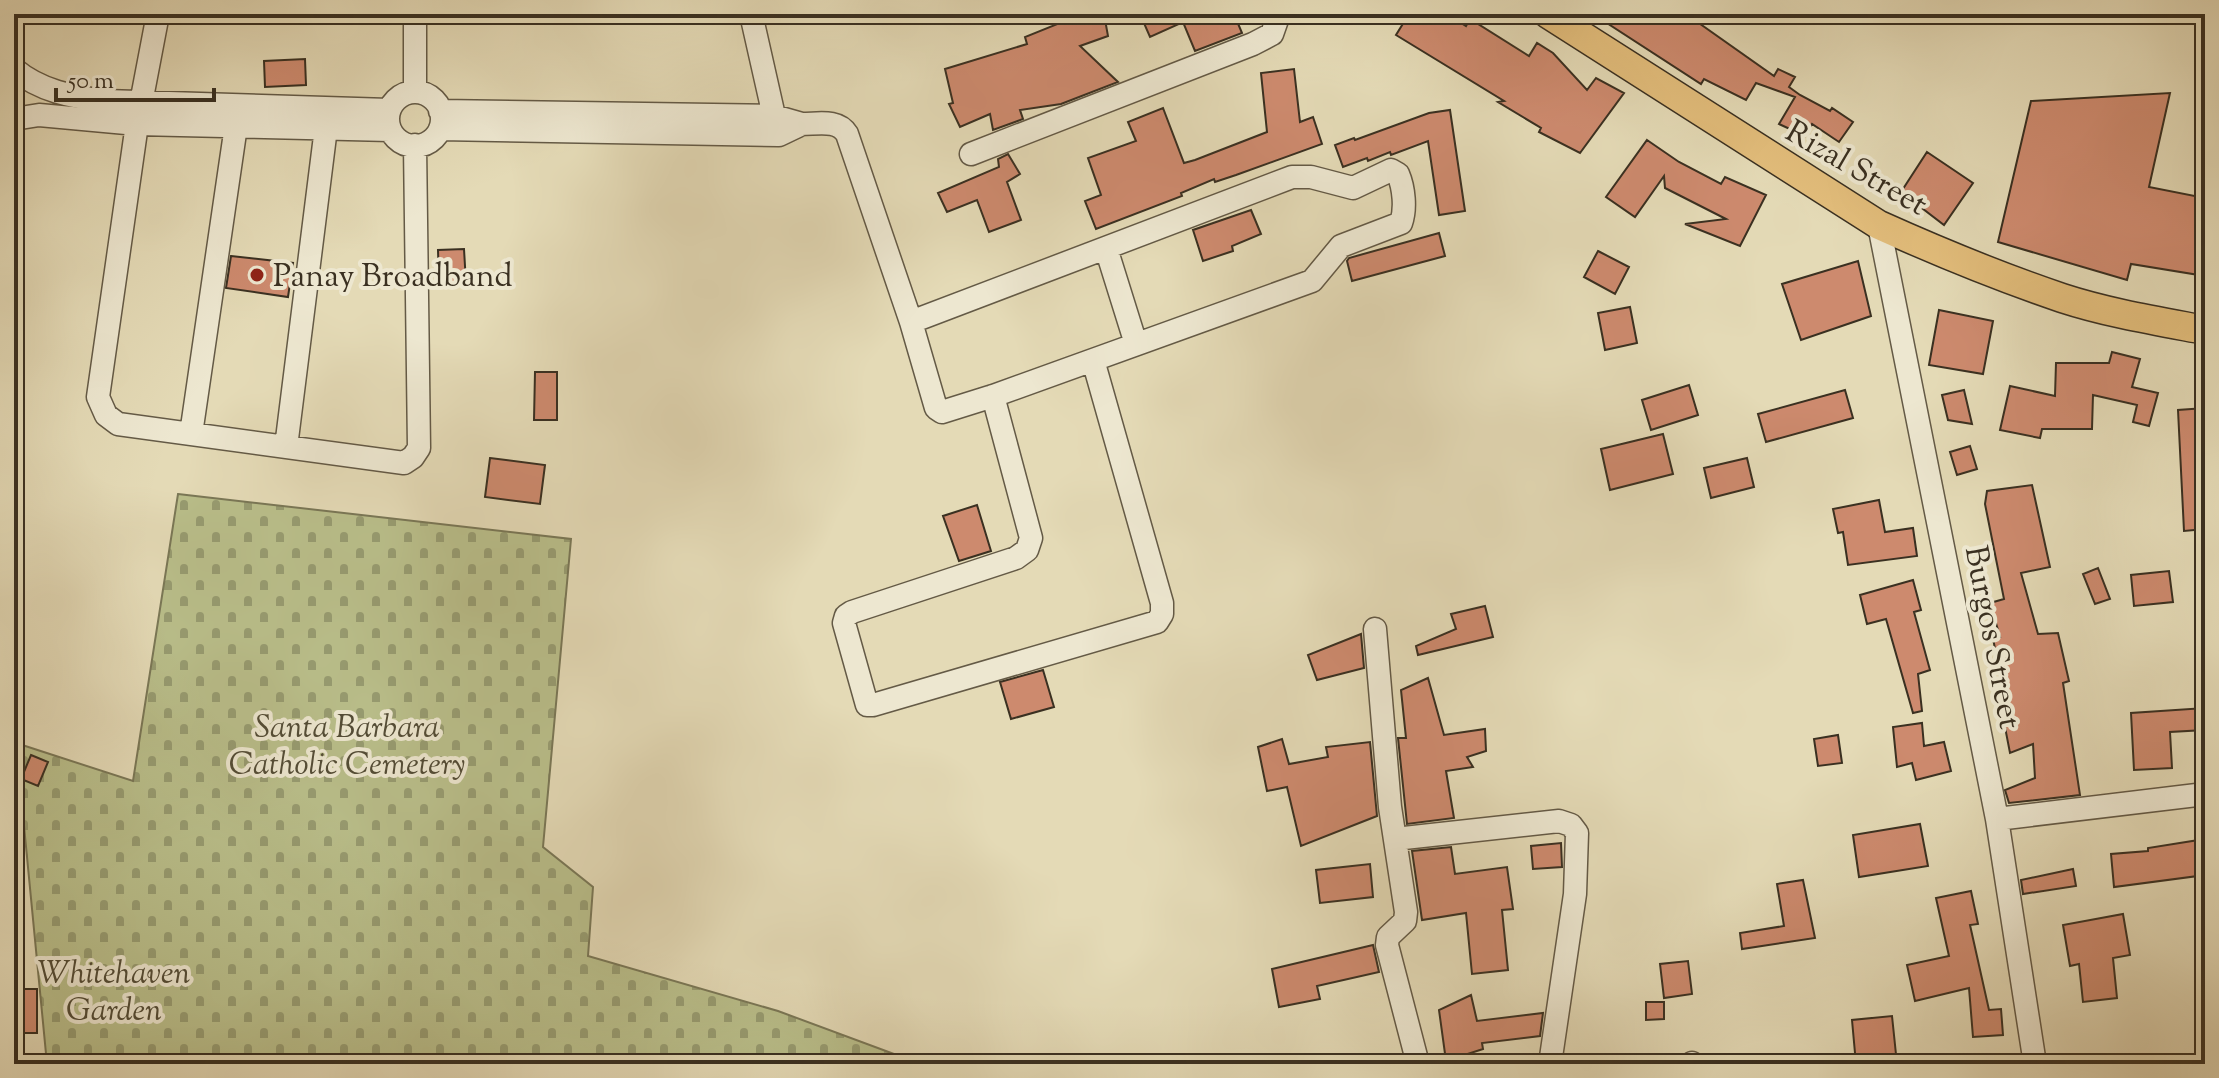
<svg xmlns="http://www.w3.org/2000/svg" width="2219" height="1078" font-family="'Sorts Mill Goudy',serif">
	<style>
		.cemetery { fill: url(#cemetery-stones); stroke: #7a7756; stroke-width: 2 }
		.building { fill: #cd8a6e; stroke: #3a3021; stroke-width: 2 }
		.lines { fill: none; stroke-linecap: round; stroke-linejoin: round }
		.minor-casing { stroke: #645a46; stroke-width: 25 }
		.major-casing { stroke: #3a3021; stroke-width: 31 }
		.minor { stroke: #ede7d0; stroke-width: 22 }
		.major { stroke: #e2bd7b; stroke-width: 28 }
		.poi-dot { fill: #8f2418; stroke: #ede7d0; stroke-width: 3 }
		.labels { text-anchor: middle; stroke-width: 8; stroke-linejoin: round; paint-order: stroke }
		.street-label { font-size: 32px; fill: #3a3021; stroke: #ede7d0 }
		.poi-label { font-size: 32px; fill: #3a3021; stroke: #ede7d0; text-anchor: start }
		.park-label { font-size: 32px; font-style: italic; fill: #534c36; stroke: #ede7d0 }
	</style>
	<defs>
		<pattern id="cemetery-stones" width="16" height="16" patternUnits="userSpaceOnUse" patternTransform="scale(2)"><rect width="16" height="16" fill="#b9be8a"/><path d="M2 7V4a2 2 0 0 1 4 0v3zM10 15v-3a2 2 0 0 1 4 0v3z" fill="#979b70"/></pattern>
	</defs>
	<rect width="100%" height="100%" fill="#e4dab6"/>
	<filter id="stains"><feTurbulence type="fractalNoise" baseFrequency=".0025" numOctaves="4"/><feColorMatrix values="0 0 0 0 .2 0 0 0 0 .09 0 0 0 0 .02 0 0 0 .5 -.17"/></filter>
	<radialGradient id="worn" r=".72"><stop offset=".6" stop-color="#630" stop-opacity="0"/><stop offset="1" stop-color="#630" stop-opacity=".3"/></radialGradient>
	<path class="cemetery" d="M178,494L571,539L543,847L593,887L588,956L778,1011L921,1064H47L16,743L133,781Z"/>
	<path class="building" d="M1069,14H1104L1108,36L1080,46L1118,82L1061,104L1020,110L1023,119L993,130L990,114L960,127L949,104L953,103L945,69L1027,44L1025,37L1070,19Z
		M1140,14H1234L1242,33L1195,51L1183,22L1150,37Z
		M1409,14H1447L1466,26L1470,19L1529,56L1537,43L1553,53L1587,90L1596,78L1624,93L1580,153L1539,132L1541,128L1498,102L1504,101L1396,35Z
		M1593,14H1686L1774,76L1778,69L1795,77L1789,87L1800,95L1830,111L1832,108L1853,122L1839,142L1812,124L1805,136L1779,124L1795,97L1756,83L1746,100L1704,79L1701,84Z
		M305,59L306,85L265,87L264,61Z
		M1294,69L1300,122L1313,117L1322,144L1236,175L1215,182L1214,179L1181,193L1182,196L1096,229L1085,201L1101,195L1088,158L1136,141L1128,122L1163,108L1184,163L1195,160L1267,132L1261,73Z
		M2170,93L2149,187L2205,198V276L2131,264L2127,280L1998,242L2031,101Z
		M1450,110L1465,211L1439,215L1428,141L1391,155L1390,152L1368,161L1367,158L1343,167L1335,145L1354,138L1355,140L1429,113Z
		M1647,140L1679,162L1721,184L1725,177L1766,195L1740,246L1685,224L1726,219L1665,188L1664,176L1635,217L1606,197Z
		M1927,152L1973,183L1944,225L1901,192Z
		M1008,154L1020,174L1007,182L1021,220L989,232L977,200L947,212L938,193L999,167L998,159Z
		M1251,210L1261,234L1232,246L1233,251L1203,261L1193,230Z
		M1439,233L1445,256L1352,281L1347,261L1349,258Z
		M464,249L466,283L439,284L438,250Z
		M1598,251L1629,267L1615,294L1584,277Z
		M231,256L293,263L288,297L226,288Z
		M1858,261L1871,316L1801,340L1782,284Z
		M1630,307L1637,343L1605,350L1598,313Z
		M1939,310L1993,321L1983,374L1929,365Z
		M2112,352L2140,359L2132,387L2158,393L2149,426L2133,422L2137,405L2093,395L2092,429H2042L2040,438L2000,430L2010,386L2055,396L2056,363H2109Z
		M535,372H557V420H534Z
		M1689,385L1698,415L1651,430L1642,400Z
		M1845,390L1853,418L1766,442L1758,414Z
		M1964,390L1972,424L1948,420L1942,395Z
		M2205,408V529L2184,531L2178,410Z
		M1663,434L1673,474L1610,490L1601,449Z
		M1970,446L1977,469L1957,475L1950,452Z
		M490,458L545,465L540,504L485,497Z
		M1747,458L1754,487L1711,498L1704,468Z
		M2032,485L2050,567L2021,573L2038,634L2058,633L2069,681L2063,683L2080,795L2009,803L2005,790L2035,778L2033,744L2010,753L2004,722L2008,721L1993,638L2000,637L1990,603L2004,599L1985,504L1987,491Z
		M1879,500L1885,532L1913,528L1917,556L1848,565L1843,532L1838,533L1833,509Z
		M977,505L991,551L959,561L943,516Z
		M2098,568L2110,599L2095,604L2083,574Z
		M2169,571L2173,602L2134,606L2131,575Z
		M1913,580L1921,610L1914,612L1930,670L1918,674L1922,711L1913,713L1886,619L1867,624L1860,595Z
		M1485,606L1493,637L1418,655L1416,646L1456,629L1451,614Z
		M1361,634L1364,668L1317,680L1308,655Z
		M1043,670L1054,707L1011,719L1000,682Z
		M1428,678L1444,735L1485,729L1486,751L1467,757L1473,767L1446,771L1454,818L1407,824L1398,738H1406L1401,690Z
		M2205,708V730L2170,732L2172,768L2134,770L2131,713Z
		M1922,723L1924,746L1944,742L1951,771L1916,780L1912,763L1897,767L1893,727Z
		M1838,735L1842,763L1818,766L1814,739Z
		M1282,739L1289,764L1328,757L1326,747L1370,742L1377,816L1301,846L1287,787L1267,791L1258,747Z
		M31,755L48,762L38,786L21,779Z
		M1920,824L1928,866L1859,877L1853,835Z
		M2205,839V875L2114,887L2111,854L2148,851V848Z
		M1561,843L1562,867L1533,869L1531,846Z
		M1451,847L1455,874L1507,867L1513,909L1502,910L1508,970L1472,974L1466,913L1422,920L1412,851Z
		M1370,864L1373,897L1320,903L1316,870Z
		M2073,869L2076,886L2023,894L2021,880Z
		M1803,880L1815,938L1742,949L1740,933L1784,926L1777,884Z
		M1971,891L1978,924L1970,925L1989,1010L2001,1009L2003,1035L1973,1037L1969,988L1915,1001L1907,965L1949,956L1936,898Z
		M2123,914L2130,955L2113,958L2117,998L2083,1002L2079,964L2070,966L2063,925Z
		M1373,945L1379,972L1317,986L1320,999L1279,1007L1272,969Z
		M1688,961L1692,994L1664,998L1660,964Z
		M16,989H37V1033H16Z
		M1471,995L1477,1021L1543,1013L1540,1036L1482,1043L1483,1049L1446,1061L1439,1010Z
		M1646,1002H1664V1019L1646,1020Z
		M1892,1016L1897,1064H1856L1852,1020Z"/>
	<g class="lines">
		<g class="minor-casing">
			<path id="minor" d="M158,14L137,124L98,397L106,415L118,424L404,463L413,457L419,448L415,145
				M751,14L774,116V130
				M14,69C40,91 72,97 106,101L389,110
				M415,92V14
				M388 119a27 27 0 1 1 54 0a27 27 0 1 1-54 0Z
				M14,119L39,115L137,124L390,130
				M802,124C818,124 838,119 847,134L911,322L936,408L942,412L993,396L1312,281L1341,246L1401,223C1406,209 1404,188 1398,174L1391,170L1353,188L1311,177H1292L911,322
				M440,129L779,135L802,124L774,116L440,111
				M971,154L1253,44L1272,34L1279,14
				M1879,225L1997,819L2035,1064
				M1106,248L1136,344
				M993,396L1031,538L1027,550L1016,558L852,612L846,616L844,623L867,705H873L1157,622L1162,614V603L1093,360
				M191,434L236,126
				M286,447L326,128
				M1375,629L1390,807L1406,912L1405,921L1388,937L1387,945L1418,1064
				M1997,819L2205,794
				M1395,839L1559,821L1571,825L1577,833L1575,894L1550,1064
				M1692,1063V1064"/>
		</g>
		<g class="major-casing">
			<path id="major" d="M1548,14L1879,225C1939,252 2000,277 2062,298C2108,313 2157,321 2205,330"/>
		</g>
		<use href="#minor" class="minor"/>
		<use href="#major" class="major"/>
	</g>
	<circle class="poi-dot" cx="257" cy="275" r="8"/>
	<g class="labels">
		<g class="street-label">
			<text transform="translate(1857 167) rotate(30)" y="11">Rizal Street</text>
			<text transform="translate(1994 637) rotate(79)" y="11">Burgos Street</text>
		</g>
		<g class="poi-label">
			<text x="273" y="286">Panay Broadband</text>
		</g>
		<g class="park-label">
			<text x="347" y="737">Santa Barbara<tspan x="347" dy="37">Catholic Cemetery</tspan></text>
			<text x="114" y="983">Whitehaven<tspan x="114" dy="37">Garden</tspan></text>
		</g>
	</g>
	<rect width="2219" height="1078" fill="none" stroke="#e4dab6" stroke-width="48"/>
	<rect x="16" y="16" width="2187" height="1046" fill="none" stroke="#3a3021" stroke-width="4"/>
	<rect x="24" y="24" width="2171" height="1030" fill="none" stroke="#3a3021" stroke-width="2"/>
	<path d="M56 88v12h158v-12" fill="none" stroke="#3a3021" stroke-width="4"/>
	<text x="68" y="88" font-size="24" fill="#3a3021" stroke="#ede7d0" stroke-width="6" paint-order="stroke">50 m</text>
	<rect width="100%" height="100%" filter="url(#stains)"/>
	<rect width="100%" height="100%" fill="url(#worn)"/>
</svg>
